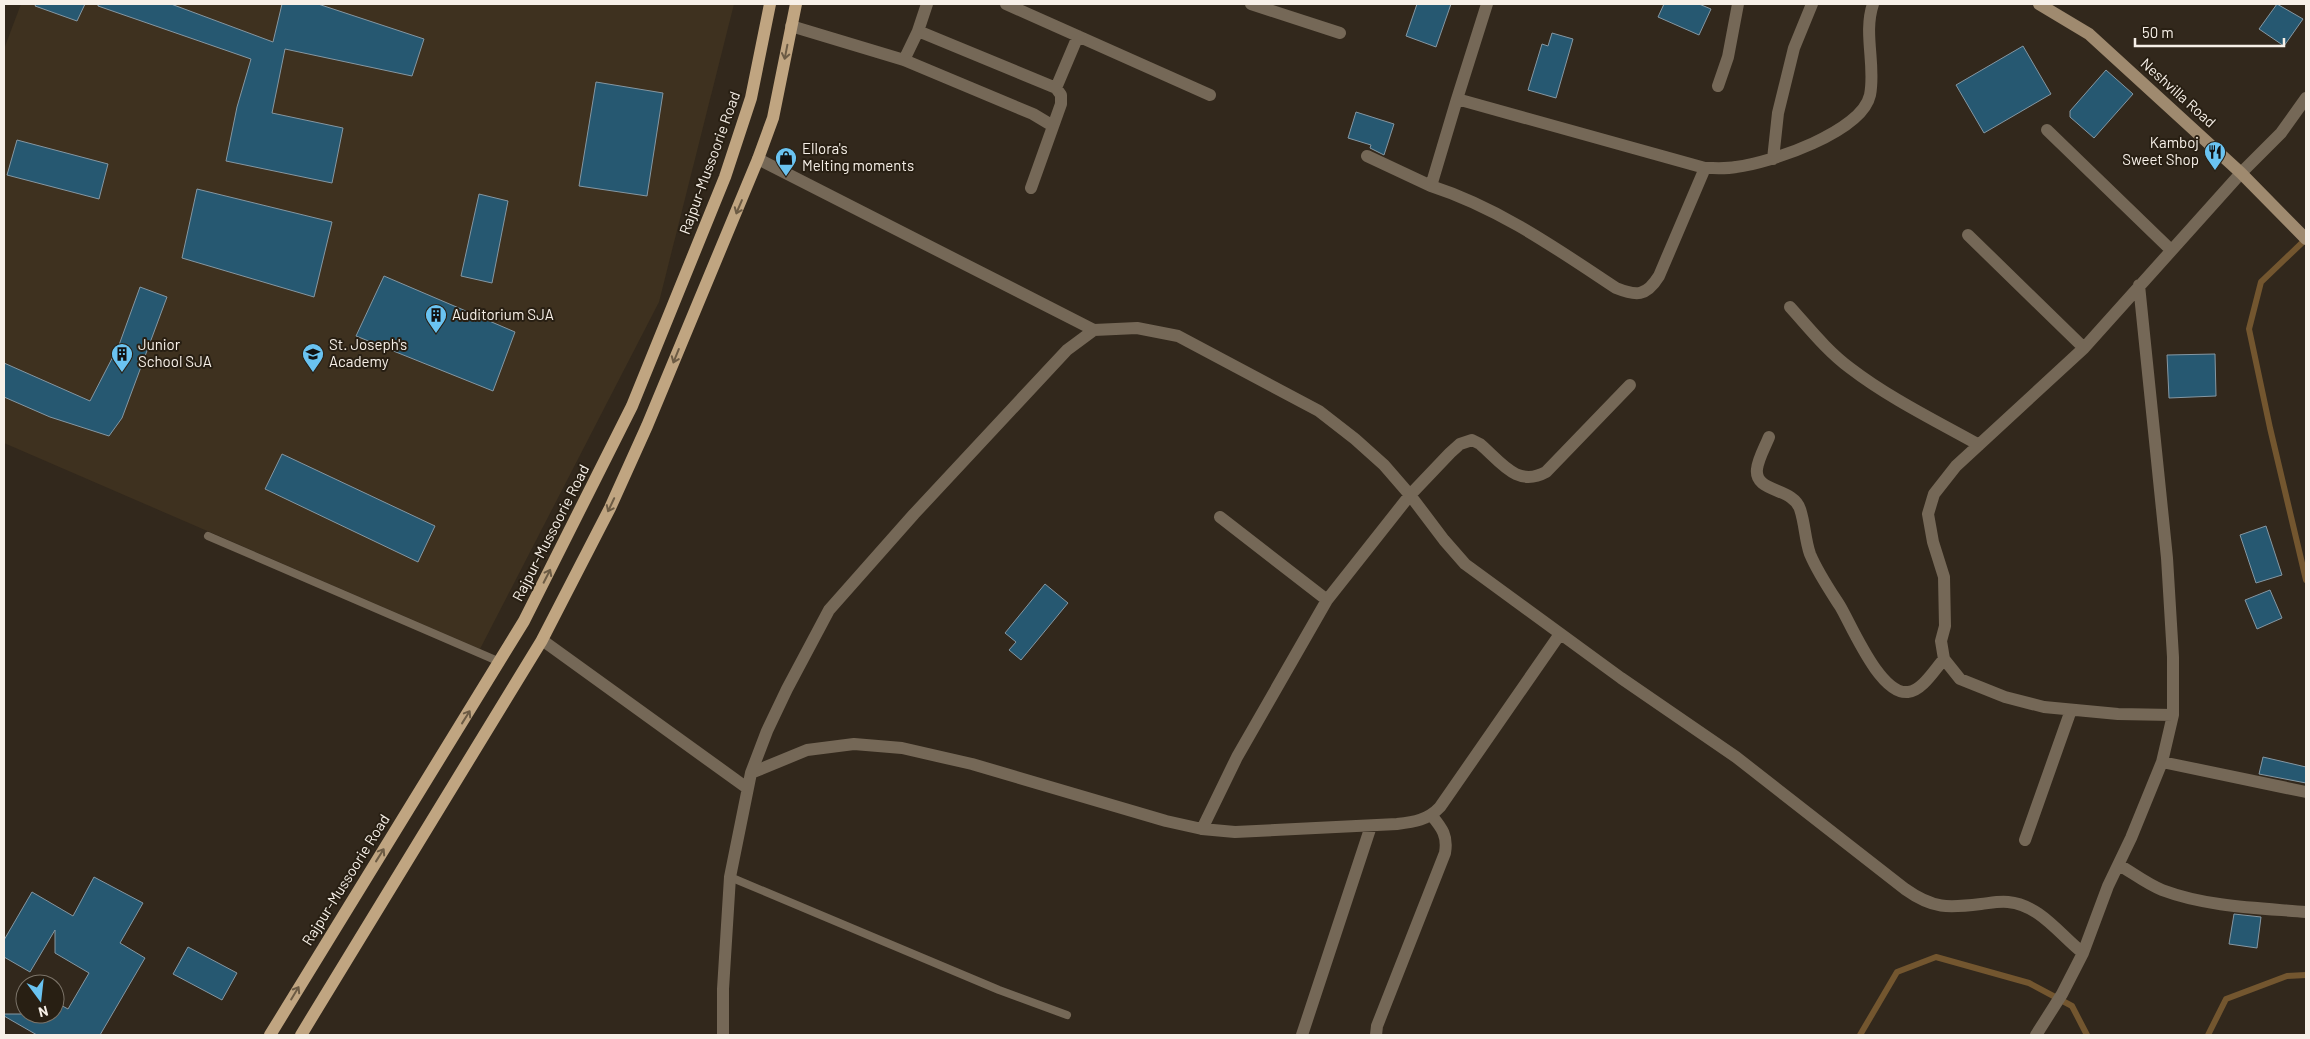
<svg xmlns="http://www.w3.org/2000/svg" width="2310" height="1039" font-family="Barlow,sans-serif">
	<style>
		.built { fill: #3e311f }
		.lines { fill: none; stroke-linecap: round; stroke-linejoin: round }
		.stream { stroke: #73562f; stroke-width: 6 }
		.building { fill: #265871; stroke: #8597a2 }
		.lane { stroke: #756857; stroke-width: 8 }
		.street { stroke: #756857; stroke-width: 12 }
		.secondary { stroke: #9f8a6f; stroke-width: 12 }
		.primary { stroke: #c0a581; stroke-width: 12 }
		.oneway { stroke: #6c5b44 }
		.labels { text-anchor: middle; stroke-width: 4; stroke-linejoin: round; paint-order: stroke }
		.street-label { font-size: 15px; fill: #f7f0e8; stroke: #281f13 }
		.poi-label { font-size: 15px; fill: #f7f0e8; stroke: #281f13; text-anchor: start }
	</style>
	<rect width="100%" height="100%" fill="#32281c"/>
	<path class="built" d="M21,4H734L659,302L480,649L4,443V49Z"/>
	<g class="lines">
		<path class="stream" d="M2306,239L2261,282L2249,329L2270,428L2306,580
			M1860,1035L1897,972L1936,957L2029,983L2072,1006L2087,1035
			M2208,1035L2226,999L2287,976L2306,975"/>
	</g>
	<path class="building" d="M36,4H85L77,21L35,6Z
		M98,4H171L273,42L282,4H318L424,39L412,76L285,49L272,113L343,128L332,183L226,161L237,107L251,59L98,6Z
		M1417,4H1451L1436,47L1406,36Z
		M1664,4H1699L1711,9L1699,35L1658,17Z
		M2277,4L2303,19L2284,46L2259,29Z
		M1552,33L1573,39L1556,98L1528,90L1542,44L1548,46Z
		M2023,46L2051,94L1984,133L1956,85Z
		M2106,70L2133,94L2094,138L2070,117V111Z
		M596,82L663,93L647,196L579,186Z
		M1356,112L1394,124L1384,155L1370,148L1371,145L1348,138Z
		M17,140L108,164L99,199L7,175Z
		M197,189L332,222L314,297L182,258Z
		M479,194L508,201L492,283L461,276Z
		M384,276L515,332L493,391L356,336Z
		M140,287L167,297L122,418L109,436L50,417L4,397V363L90,401L119,345Z
		M2215,354L2216,396L2169,398L2167,355Z
		M282,454L435,526L418,562L265,489Z
		M2266,526L2282,575L2256,583L2240,535Z
		M1045,584L1068,603L1021,660L1009,650L1016,642L1005,633Z
		M2270,590L2282,618L2257,629L2245,600Z
		M2263,757L2306,767V783L2259,774Z
		M94,877L143,903L120,943L145,958L100,1035H37L4,1016V1014H55V1002L68,1009L89,973L55,953V930L30,972L4,957V940L32,892L73,916Z
		M2234,914L2261,917L2257,948L2229,944Z
		M188,947L237,973L222,1000L173,974Z"/>
	<g class="lines">
		<path class="lane" d="M208,536L500,662
			M730,877L999,990L1067,1015"/>
		<path class="street" d="M927,4L918,31L1056,88L1061,95V104L1031,188
			M1006,4L1210,95
			M1251,4L1340,33
			M1487,4L1457,99L1705,168C1715,168 1726,169 1736,167C1770,163 1862,132 1870,95C1876,65 1863,34 1873,4
			M791,26L904,60L1033,114L1053,126
			M904,60L918,31
			M1718,86L1728,57L1738,4
			M1056,88L1078,36
			M2047,130L2171,250
			M1367,156L1431,186L1457,99
			M758,159L1094,330
			M1773,159L1778,113L1794,48L1812,4
			M1431,186C1499,208 1557,249 1616,288C1636,296 1646,297 1659,276L1705,168
			M1968,235L2084,348
			M1790,307C1809,328 1827,351 1850,368C1889,398 1936,421 1979,445
			M1769,437C1765,447 1758,459 1757,469C1754,493 1793,487 1800,509C1805,524 1805,540 1810,554C1818,573 1829,589 1840,606C1852,626 1880,695 1908,692C1922,691 1935,669 1944,659
			M1220,517L1327,600
			M542,640L747,788
			M2173,715L2118,714L2044,707L2005,697L1960,679L1944,659L1941,641L1945,626L1944,577L1933,542L1928,514L1934,494L1956,466L2084,348L2241,173L2281,133L2306,98
			M2162,762L2306,792
			M751,773L807,750L854,744L902,748L972,764L1166,821L1202,829L1235,832L1397,824C1414,822 1428,820 1440,807L1560,634
			M1202,829L1237,757L1327,600L1410,495L1450,453L1460,444L1472,440L1480,444C1501,462 1517,488 1546,472L1630,385
			M2025,840L2071,710
			M2119,865C2133,873 2147,884 2162,890C2207,907 2259,908 2306,912
			M723,1035V989L730,877L751,773L767,731L787,689L829,610L914,514L1067,350L1094,330L1137,328L1178,336L1319,411L1355,439L1384,465L1410,495L1444,540L1465,564L1621,678L1736,757L1905,889C1933,909 1948,908 1981,904C1990,903 1999,901 2008,902C2040,905 2059,934 2083,953
			M1302,1035L1371,826
			M1376,1035L1377,1026L1445,853C1448,836 1442,828 1432,816
			M2036,1035L2062,994L2083,953L2108,886L2131,838L2162,762L2173,715V657L2167,558L2139,285"/>
		<path class="secondary" d="M2039,4L2089,34L2241,173L2306,239"/>
		<path class="primary" d="M270,1035L524,621L632,406L725,177L751,98L770,4
			M301,1035L542,640L610,508L647,426L758,159L773,118L796,4"/>
	</g>
	<defs><path id="oneway-shaft" d="M-6 0H5M1.5-3L5.5 0L1.5 3" fill="none" stroke-width="1.6" stroke-linecap="round" stroke-linejoin="round" transform="scale(1.25)"/></defs>
	<g class="oneway">
		<use href="#oneway-shaft" transform="translate(786 52) rotate(101)"/>
		<use href="#oneway-shaft" transform="translate(739 207) rotate(113)"/>
		<use href="#oneway-shaft" transform="translate(676 356) rotate(112)"/>
		<use href="#oneway-shaft" transform="translate(611 505) rotate(115)"/>
		<use href="#oneway-shaft" transform="translate(547 576) rotate(-63)"/>
		<use href="#oneway-shaft" transform="translate(466 717) rotate(-58)"/>
		<use href="#oneway-shaft" transform="translate(380 855) rotate(-58)"/>
		<use href="#oneway-shaft" transform="translate(295 993) rotate(-59)"/>
	</g>
	<defs>
		<g id="restaurant-pin" transform="scale(1.125)"><path d="M0 17L-7.5 6A9.5 9.5 0 1 1 7.5 6Z" fill="#6ac3f1" stroke="#281f13"/><path d="M-5-6h1v4h1v-4h1v4h1v-4h1v5L-1.5 .5V6h-2V.5L-5-1ZM5-6V6H3V1.5H1.5Q1.5-4 5-6Z" fill="#111"/></g>
		<g id="shop-pin" transform="scale(1.125)"><path d="M0 17L-7.5 6A9.5 9.5 0 1 1 7.5 6Z" fill="#6ac3f1" stroke="#281f13"/><path d="M-5-2.5h2.3a2.7 3.5 0 0 1 5.4 0H5L5.5 6h-11ZM-1.5-2.5h3a1.5 2.3 0 0 0-3 0Z" fill="#111"/></g>
		<g id="building-pin" transform="scale(1.125)"><path d="M0 17L-7.5 6A9.5 9.5 0 1 1 7.5 6Z" fill="#6ac3f1" stroke="#281f13"/><path d="M-4-6H4V6H1V3H-1V6H-4ZM-2.5-4.3h1.7v1.8h-1.7ZM.8-4.3h1.7v1.8H.8ZM-2.5-1h1.7V.8h-1.7ZM.8-1h1.7V.8H.8Z" fill="#111"/></g>
		<g id="school-pin" transform="scale(1.125)"><path d="M0 17L-7.5 6A9.5 9.5 0 1 1 7.5 6Z" fill="#6ac3f1" stroke="#281f13"/><path d="M0-5L7-2L0 1L-7-2ZM-4 1L0 2.5L4 1V4Q0 6-4 4Z" fill="#111"/></g>
	</defs>
	<g fill-rule="evenodd">
		<use href="#restaurant-pin" x="2215" y="152"/>
		<use href="#shop-pin" x="786" y="158"/>
		<use href="#building-pin" x="436" y="315"/>
		<use href="#building-pin" x="122" y="354"/>
		<use href="#school-pin" x="313" y="354"/>
	</g>
	<g class="labels">
		<g class="street-label">
			<text transform="translate(2178 93) rotate(42)" y="5">Neshvilla Road</text>
			<text transform="translate(710 163) rotate(-70)" y="5">Rajpur-Mussoorie Road</text>
			<text transform="translate(551 533) rotate(-63)" y="5">Rajpur-Mussoorie Road</text>
			<text transform="translate(346 880) rotate(-58)" y="5">Rajpur-Mussoorie Road</text>
		</g>
		<g class="poi-label">
			<text x="2199" y="148" text-anchor="end">Kamboj<tspan x="2199" dy="17">Sweet Shop</tspan></text>
			<text x="802" y="154">Ellora's<tspan x="802" dy="17">Melting moments</tspan></text>
			<text x="452" y="320">Auditorium SJA</text>
			<text x="138" y="350">Junior<tspan x="138" dy="17">School SJA</tspan></text>
			<text x="329" y="350">St. Joseph's<tspan x="329" dy="17">Academy</tspan></text>
		</g>
	</g>
	<rect width="2310" height="1039" fill="none" stroke="#f7f0e8" stroke-width="10"/>
	<g transform="translate(40 999) rotate(165)"><circle r="24" fill="#281f13" stroke="#7b7368"/>
	<path d="M0-4L9 19L0 12L-9 19Z" fill="#6ac3f1"/>
	<text y="-8" font-size="14" font-weight="bold" text-anchor="middle" fill="#f7f0e8">N</text>
	</g>
	<path d="M2135 38v8h149v-8" fill="none" stroke="#f7f0e8" stroke-width="2.5"/>
	<text x="2142" y="38" font-size="15" fill="#f7f0e8" stroke="#281f13" stroke-width="4" paint-order="stroke">50 m</text>
</svg>
